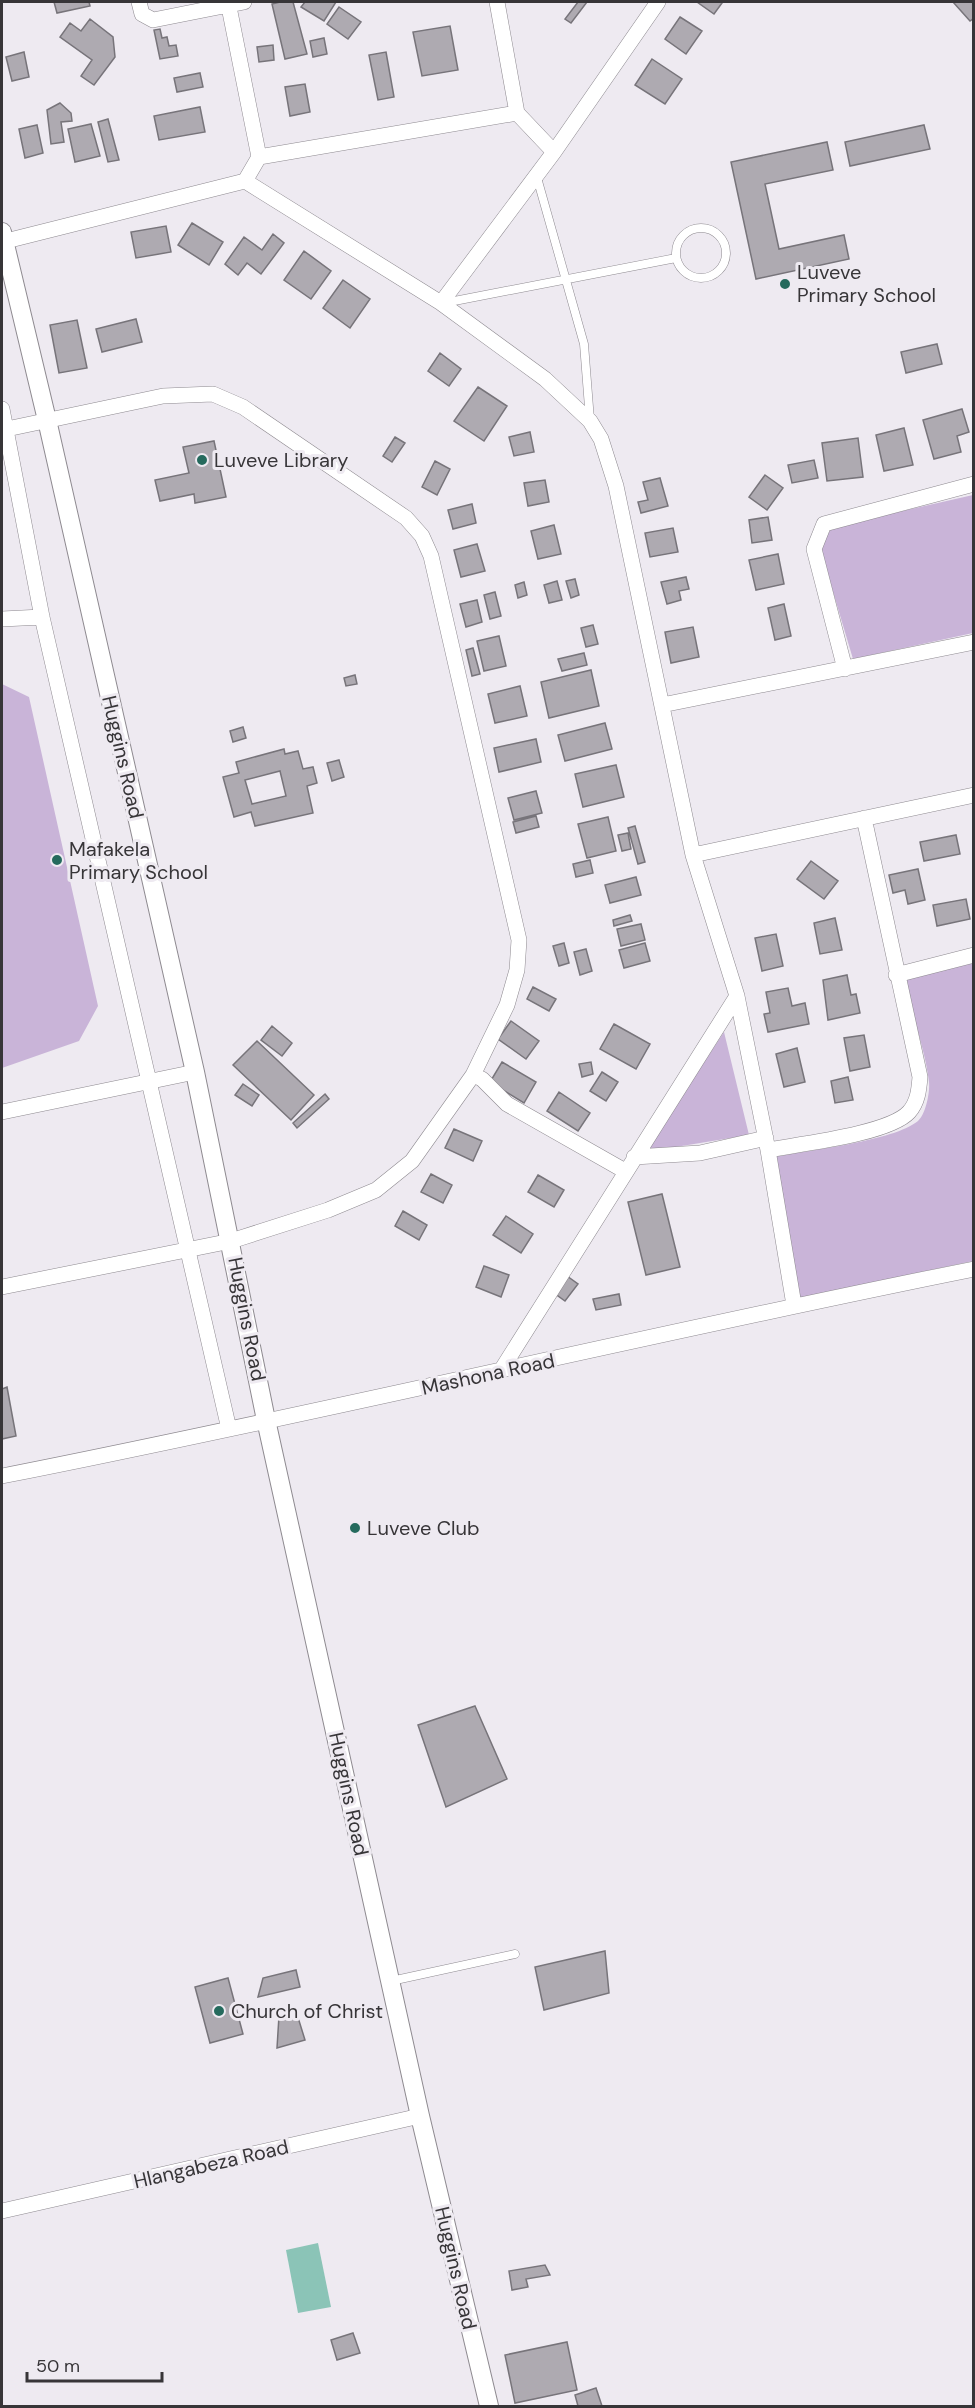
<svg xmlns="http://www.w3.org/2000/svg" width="975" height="2408" font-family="'DM Sans',sans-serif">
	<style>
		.green { fill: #c9b4d8 }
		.water { fill: #8bc4b7 }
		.building { fill: #aeaab1; stroke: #77747a; stroke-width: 1.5; fill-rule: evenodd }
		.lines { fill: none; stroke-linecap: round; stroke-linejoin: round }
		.service-casing { stroke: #8e8a90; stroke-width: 9 }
		.minor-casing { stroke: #8e8a90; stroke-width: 16 }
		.tertiary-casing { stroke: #8e8a90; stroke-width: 20 }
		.service { stroke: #fff; stroke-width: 8 }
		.minor { stroke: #fff; stroke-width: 15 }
		.tertiary { stroke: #fff; stroke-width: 18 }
		.poi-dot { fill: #256a5d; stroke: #eeeaf1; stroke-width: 2 }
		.labels { text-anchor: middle; stroke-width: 6; stroke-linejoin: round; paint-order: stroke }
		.poi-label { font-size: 20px; fill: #373538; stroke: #eeeaf1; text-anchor: start }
		.street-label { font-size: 20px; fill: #373538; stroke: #eeeaf1 }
	</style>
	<rect width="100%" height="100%" fill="#eeeaf1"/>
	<path class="green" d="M973,495V633L853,659L820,548L832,527Z
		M2,684L29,697L98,1006L79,1041L2,1068Z
		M973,962V1261L799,1298L775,1157C808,1150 894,1141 918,1121C926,1114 930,1092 929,1082C925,1048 911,1013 903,979Z
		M724,1032L749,1135L645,1152Z"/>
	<path class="water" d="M318,2243L331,2307L298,2313L286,2250Z"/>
	<path class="building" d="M54,2H89L90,6L57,13Z
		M280,2H293L307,54L285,59L272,4Z
		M305,2H336L324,21L301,7Z
		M578,2H587L571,23L565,19Z
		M697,2H720L722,3L714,14Z
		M953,2H974V18L970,21Z
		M339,7L361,22L348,39L327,24Z
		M680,17L702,31L686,54L665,39Z
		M90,19L113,37L115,57L94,85L81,76L92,60L60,37L70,23L81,31Z
		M450,26L458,70L422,76L413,32Z
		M160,29L162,38L167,37L169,46L176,45L178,56L160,59L154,30Z
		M324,38L327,54L313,57L310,41Z
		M273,45L274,60L259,62L257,47Z
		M24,52L29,77L12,81L6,57Z
		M386,52L394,97L378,100L369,55Z
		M652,59L682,79L665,104L635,85Z
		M200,73L203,87L177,92L174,78Z
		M305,84L310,112L290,116L285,87Z
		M60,103L71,113L72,121L61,122L64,142L51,144L47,110Z
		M200,107L205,132L159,140L154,116Z
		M108,119L119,160L108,162L98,122Z
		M91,124L100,156L75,162L68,129Z
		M37,125L43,153L25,158L19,129Z
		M924,125L930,149L850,166L845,142Z
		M827,142L833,170L765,184L779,249L844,235L849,259L756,279L731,162Z
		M192,223L223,242L209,265L178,245Z
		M166,226L171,252L136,258L131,232Z
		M273,234L284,243L261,274L247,263L238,275L225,264L244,237L262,250Z
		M304,251L331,271L311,299L284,280Z
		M343,280L370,299L350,328L323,308Z
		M136,319L142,342L102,352L96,329Z
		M77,320L87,368L59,373L50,325Z
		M937,344L942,364L906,373L901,352Z
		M440,353L461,369L449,386L428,371Z
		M478,387L507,406L484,441L454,421Z
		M962,409L969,432L957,436L961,452L934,459L923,420Z
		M904,428L913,465L884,471L876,435Z
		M530,432L534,452L514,456L509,437Z
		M395,437L405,443L392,462L383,456Z
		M858,438L863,477L827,481L822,443Z
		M214,441L226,497L195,503L194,494L160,501L155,480L189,473L183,447Z
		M814,460L818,478L792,483L788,465Z
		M435,461L450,469L437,495L422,487Z
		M765,475L783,488L767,510L749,497Z
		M660,478L668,506L641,513L638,502L648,500L643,482Z
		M545,480L549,502L528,506L524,483Z
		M472,504L476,523L453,529L448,510Z
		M768,517L772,540L752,543L749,520Z
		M554,525L561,554L538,559L531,531Z
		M673,528L678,552L650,557L645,533Z
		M477,544L485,571L461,577L454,550Z
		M778,554L784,584L756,590L749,560Z
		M686,577L689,589L679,591L681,600L667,604L661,582Z
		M575,579L579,595L571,598L566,581Z
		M557,581L562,600L549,603L544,585Z
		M524,582L527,595L518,598L515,585Z
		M495,592L501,616L490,619L484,595Z
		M477,600L482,622L466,627L460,604Z
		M784,604L791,636L775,640L768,608Z
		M593,625L598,644L586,647L581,628Z
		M693,627L699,657L671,663L665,632Z
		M499,636L506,666L484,671L477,641Z
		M473,648L480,674L472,676L466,650Z
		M584,653L587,665L562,671L558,659Z
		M591,670L599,706L549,718L541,682Z
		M355,675L357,684L346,686L344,678Z
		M520,686L527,716L495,723L488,694Z
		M605,723L612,749L565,761L558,735Z
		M243,727L246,738L233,742L230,731Z
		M536,739L541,762L499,772L494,748Z
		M284,749L285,754L298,751L303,769L313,767L317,783L307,786L313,813L255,826L251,812L234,817L223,777L239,773L236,762ZM280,771L286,796L252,804L245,780Z
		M339,760L344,777L332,781L327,763Z
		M616,765L624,797L583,807L575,774Z
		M536,791L542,813L514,820L508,798Z
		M536,816L539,827L516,833L513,822Z
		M608,817L616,851L587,858L578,824Z
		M635,826L645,862L638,864L628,828Z
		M628,833L631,849L622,851L618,835Z
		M956,835L960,854L924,861L920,842Z
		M590,860L593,873L576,877L573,864Z
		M811,861L838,881L824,899L797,879Z
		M918,869L925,900L908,904L905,890L893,893L889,875Z
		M636,877L641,895L610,903L605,885Z
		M966,899L970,919L937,926L933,905Z
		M630,915L632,921L614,926L613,920Z
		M835,918L842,950L820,954L814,923Z
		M641,924L645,940L621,946L617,929Z
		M776,934L783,966L762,971L755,938Z
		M564,943L569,963L559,966L553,946Z
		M645,943L650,961L624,968L619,950Z
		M586,949L592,971L580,975L574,952Z
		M847,975L851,995L856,994L860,1013L828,1020L823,980Z
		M533,987L556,999L549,1011L527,999Z
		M788,988L792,1006L805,1003L809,1024L768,1032L764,1014L770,1013L766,992Z
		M511,1021L539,1041L526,1059L498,1039Z
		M614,1024L650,1044L636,1069L600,1049Z
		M272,1026L292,1043L282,1056L261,1040Z
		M864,1035L870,1067L850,1071L844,1038Z
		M257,1041L314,1095L291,1120L233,1065Z
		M797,1048L805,1082L784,1087L776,1054Z
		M502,1062L536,1082L524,1103L490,1082Z
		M591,1062L593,1074L582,1077L579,1064Z
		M602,1072L618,1082L606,1101L590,1091Z
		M848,1077L853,1100L835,1103L831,1081Z
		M243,1084L259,1095L252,1106L235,1095Z
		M559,1092L590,1113L578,1131L547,1111Z
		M325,1094L329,1099L297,1128L293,1123Z
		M454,1129L482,1141L473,1161L445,1148Z
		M431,1174L452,1185L443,1203L421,1192Z
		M538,1175L564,1190L554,1207L528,1192Z
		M662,1194L680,1267L646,1275L628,1202Z
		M403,1211L427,1225L419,1240L395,1226Z
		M506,1216L533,1234L521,1253L493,1235Z
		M484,1266L509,1275L501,1297L476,1287Z
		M567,1276L578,1284L565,1301L554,1293Z
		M619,1294L621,1305L596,1310L593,1299Z
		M7,1387L16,1436L2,1439V1389Z
		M475,1706L507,1779L446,1807L418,1725Z
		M605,1951L609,1993L544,2010L535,1967Z
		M296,1970L300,1987L258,1997L263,1978Z
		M228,1978L243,2034L210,2043L195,1987Z
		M296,2011L305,2040L277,2048L279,2016Z
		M545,2265L550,2275L526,2279L528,2287L512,2290L509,2271Z
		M353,2333L360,2353L337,2360L331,2340Z
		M567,2342L577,2390L515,2403L505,2355Z
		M596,2388L602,2406H578L575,2395Z"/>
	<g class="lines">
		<g class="service-casing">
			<path id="service" d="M536,174L584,344L590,420
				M676 253a25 25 0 1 1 50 0a25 25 0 1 1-50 0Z
				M444,303L676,258
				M391,1981L515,1954"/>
		</g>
		<g class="minor-casing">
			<path id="minor" d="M139,2L142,14L153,20L244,2
				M228,2L259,157L245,181
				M497,2L517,113L554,152
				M259,157L517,113
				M2,242L245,181L441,303L545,379L590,421L601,439L616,486L693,855L737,996L768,1150L794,1305
				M441,303L554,152L658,2
				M2,409L42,617L229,1429
				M2,430L163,396L213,394L243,407L406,518L422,536L431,556L519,940L517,970L507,1005L473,1075L412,1161L376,1190L328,1210L231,1241L2,1287
				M2,619L42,617
				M845,669L814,549L824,524L974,484
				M662,705L974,642
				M693,855L974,795
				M896,975L974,955
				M473,1075L482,1079L507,1104L625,1171
				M2,1112L195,1072
				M768,1150C800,1144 889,1134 909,1112C918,1102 919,1089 920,1077L864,818
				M634,1157L700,1153L766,1138
				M500,1372L737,996
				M2,1476C327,1412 649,1334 974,1269
				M2,2211L420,2116"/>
		</g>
		<g class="tertiary-casing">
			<path id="tertiary" d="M2,232L47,420L195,1072L266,1420L420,2116L489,2406"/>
		</g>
		<use href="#service" class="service"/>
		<use href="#minor" class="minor"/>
		<use href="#tertiary" class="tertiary"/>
	</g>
	<g class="poi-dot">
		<circle cx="785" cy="284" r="6"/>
		<circle cx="202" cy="460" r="6"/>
		<circle cx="57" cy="860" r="6"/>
		<circle cx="355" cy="1528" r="6"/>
		<circle cx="219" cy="2011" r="6"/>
	</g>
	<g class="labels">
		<g class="poi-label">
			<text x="797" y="279">Luveve<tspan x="797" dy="23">Primary School</tspan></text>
			<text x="214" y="467">Luveve Library</text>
			<text x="69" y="856">Mafakela<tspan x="69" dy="23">Primary School</tspan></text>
			<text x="367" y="1535">Luveve Club</text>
			<text x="231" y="2018">Church of Christ</text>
		</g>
		<g class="street-label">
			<text transform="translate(123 757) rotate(77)" y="7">Huggins Road</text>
			<text transform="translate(247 1319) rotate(79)" y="7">Huggins Road</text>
			<text transform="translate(488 1374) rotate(-12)" y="7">Mashona Road</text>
			<text transform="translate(349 1794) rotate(78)" y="7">Huggins Road</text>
			<text transform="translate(211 2164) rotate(-13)" y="7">Hlangabeza Road</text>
			<text transform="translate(456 2268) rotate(77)" y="7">Huggins Road</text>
		</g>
	</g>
	<rect width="975" height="2408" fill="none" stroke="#373538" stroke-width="6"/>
	<path d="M27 2372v9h135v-9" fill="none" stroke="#373538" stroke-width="3"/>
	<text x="36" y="2372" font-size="18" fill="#373538" stroke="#eeeaf1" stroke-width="4.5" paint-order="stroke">50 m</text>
</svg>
